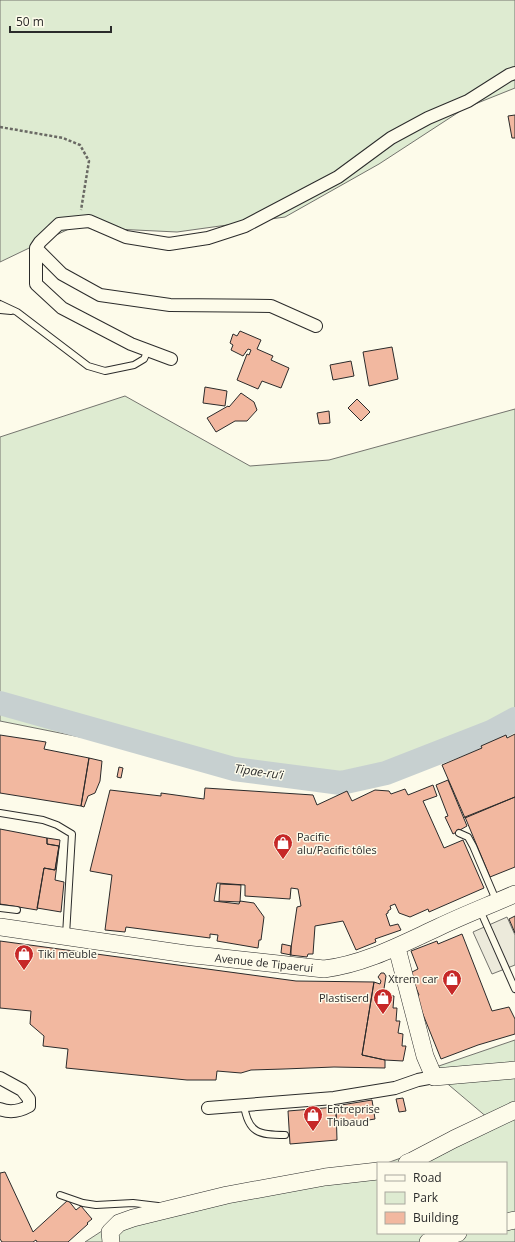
<svg xmlns="http://www.w3.org/2000/svg" width="515" height="1242" font-family="'Open Sans',sans-serif">
	<style>
		.green { fill: #deebd1; stroke: #74746e }
		.parking { fill: #eceadb; stroke: #74746e }
		.lines { fill: none; stroke-linecap: round; stroke-linejoin: round }
		.river { stroke: #c7d0d0; stroke-width: 24 }
		.building { fill: #f2b8a0; stroke: #2b2b2b }
		.lane-casing { stroke: #2b2b2b; stroke-width: 8 }
		.street-casing { stroke: #2b2b2b; stroke-width: 14 }
		.secondary-casing { stroke: #2b2b2b; stroke-width: 18 }
		.path { stroke: #6a6964; stroke-width: 2.5; stroke-dasharray: 3 2; stroke-linecap: butt }
		.lane { stroke: #fdfbea; stroke-width: 6 }
		.street { stroke: #fdfbea; stroke-width: 12 }
		.secondary { stroke: #fdfbea; stroke-width: 17 }
		.labels { text-anchor: middle; stroke-width: 3; stroke-linejoin: round; paint-order: stroke }
		.poi-label { font-size: 11px; fill: #2b2b2b; stroke: #fdfbea; text-anchor: start }
		.street-label { font-size: 11px; fill: #2b2b2b; stroke: #fdfbea }
		.water-label { font-size: 12px; font-style: italic; fill: #2b2b2b; stroke: #fdfbea }
	</style>
	<rect width="100%" height="100%" fill="#fdfbea"/>
	<path class="green" d="M0,0H515V88L465,108L379,164L285,217L177,232L73,227L0,262Z
		M125,396L250,466L329,460L515,409V714L491,727L413,761L331,780L244,777L197,768L130,747L0,721V437Z
		M515,1040V1242H85L128,1214L378,1166V1233H506V1163H387L495,1124L430,1069Z"/>
	<path class="parking" d="M507,917L515,935V965L492,974L473,932Z"/>
	<g class="lines">
		<path class="river" d="M0,703L234,769L341,783L386,773L491,732L515,719"/>
	</g>
	<path class="building" d="M515,115V138H512L508,116Z
		M240,331L261,340L257,349L273,356L271,360L289,368L281,388L262,381L258,389L237,380L247,354L249,355L251,350L248,349L243,356L231,350L233,345L230,343L233,334L237,336Z
		M392,347L398,379L369,386L363,352Z
		M351,361L354,376L333,380L330,365Z
		M205,387L227,391L225,406L203,403Z
		M241,393L254,402L257,410L247,421H235L216,432L207,418L228,406L229,407Z
		M357,399L370,412L361,421L348,408Z
		M329,411L330,423L319,424L317,413Z
		M515,734V797L465,818L442,765L482,748L481,746L506,735L507,738Z
		M0,735L46,742L44,749L89,758L81,806L0,793Z
		M89,758L102,761L100,781L95,793L88,796L84,807L81,806Z
		M119,767L123,768L121,778L117,777Z
		M448,780L467,826L453,834L445,817L448,816L436,785Z
		M433,785L437,796L423,801L444,848L463,840L484,888L429,912L428,909L410,917L399,913L395,904L390,906L391,909L388,911V913L386,914L390,926L398,924L401,930L375,939L376,942L356,950L343,921L315,926L313,954H308L307,957L290,955L297,907L301,906L298,889L291,888L290,899L245,896V885L217,883L214,901L239,904L240,901L254,903L264,917L261,940H259L258,948L217,941L218,935L210,934V938L126,927L125,932L105,930L112,875L90,871L110,790L161,796V793L204,799L205,788L313,795L317,805L347,791L352,801L375,790L389,791L391,794L405,789L408,795Z
		M515,797V867L490,877L465,817Z
		M0,829L47,838V844L59,846L55,870L44,868L37,910L0,904Z
		M47,838L60,840L55,880L64,882L61,912L37,908L44,868L55,870L59,846L47,844Z
		M220,884L241,885L240,902L219,901Z
		M515,916V933L509,919Z
		M462,934L492,1011L509,1007L515,1019V1034L478,1045L441,1059L416,997L419,995L410,973L418,969L411,951L437,941L438,944Z
		M0,941L296,981L374,982L362,1055L385,1060V1068L334,1067L284,1069L251,1070L241,1073L217,1071L216,1080H187L66,1068L68,1049L43,1046L44,1036L30,1024L31,1011L0,1008Z
		M282,944L291,946V955L281,953Z
		M381,973H384L386,976L383,995L394,996L393,1008H397L396,1021H400L398,1033L403,1034L402,1046H406L403,1061L385,1060L362,1055L374,982L380,984L381,981L378,977Z
		M403,1098L406,1111L399,1112L396,1099Z
		M372,1100L375,1119L337,1125L335,1106Z
		M336,1107L337,1140L290,1144L288,1111Z
		M5,1172L33,1232L68,1200L76,1210L81,1206L92,1219L87,1223L88,1224L68,1242H37L36,1240L33,1242H2L0,1239V1173Z"/>
	<g class="lines">
		<g class="lane-casing">
			<path id="lane" d="M0,304L17,312L88,366L105,371L134,365L144,359L148,350
				M0,310L11,311
				M0,813L43,820L57,825L72,834L66,935
				M459,833L468,837L473,846L496,900
				M0,908L17,910
				M480,910L515,989
				M244,1105C248,1133 259,1135 285,1135
				M60,1195L83,1203L96,1205L133,1203L158,1206"/>
		</g>
		<g class="street-casing">
			<path id="street" d="M36,248L62,274L100,295L170,305L271,306L316,326
				M171,359L131,344L62,308L36,284V248L40,242L59,224L89,221L126,237L169,244L208,238L245,226L338,177L391,138L428,118L468,101L509,75L515,73
				M0,1078L22,1090L29,1099V1106C20,1111 10,1113 0,1109
				M208,1108L334,1098L395,1088L418,1080L434,1077"/>
		</g>
		<g class="secondary-casing">
			<path id="secondary" d="M0,927L186,954L324,969C365,964 402,944 439,927C464,915 490,905 515,894
				M397,948L425,1056L434,1077L515,1070
				M407,1163L412,1161L454,1139L515,1110
				M506,1222L515,1220
				M111,1242L110,1232L119,1223L133,1218L227,1195L325,1177L378,1171
				M428,1242L458,1233"/>
		</g>
		<path class="path" d="M0,127L63,138L80,145L89,161L81,210"/>
		<use href="#lane" class="lane"/>
		<use href="#street" class="street"/>
		<use href="#secondary" class="secondary"/>
	</g>
	<defs>
		<g id="shop-pin" transform="scale(1)"><path d="M0 17L-7.5 6A9.5 9.5 0 1 1 7.5 6Z" fill="#c62828" stroke="#fdfbea"/><path d="M-5-2.5h2.3a2.7 3.5 0 0 1 5.4 0H5L5.5 6h-11ZM-1.5-2.5h3a1.5 2.3 0 0 0-3 0Z" fill="#fff"/></g>
	</defs>
	<g fill-rule="evenodd">
		<use href="#shop-pin" x="283" y="843"/>
		<use href="#shop-pin" x="24" y="954"/>
		<use href="#shop-pin" x="452" y="979"/>
		<use href="#shop-pin" x="383" y="998"/>
		<use href="#shop-pin" x="313" y="1115"/>
	</g>
	<g class="labels">
		<g class="poi-label">
			<text x="297" y="841">Pacific<tspan x="297" dy="13">alu/Pacific tôles</tspan></text>
			<text x="38" y="958">Tiki meuble</text>
			<text x="438" y="983" text-anchor="end">Xtrem car</text>
			<text x="369" y="1002" text-anchor="end">Plastiserd</text>
			<text x="327" y="1113">Entreprise<tspan x="327" dy="13">Thibaud</tspan></text>
		</g>
		<g class="street-label">
			<text transform="translate(264 963) rotate(6)" y="4">Avenue de Tipaerui</text>
		</g>
		<g class="water-label">
			<text transform="translate(259 772) rotate(8)" y="4">Tipae-ru’i</text>
		</g>
	</g>
	<rect x="377" y="1162" width="130" height="72" fill="#fdfbea" stroke="#a9a89e"/>
	<rect x="385" y="1175" width="20" height="6" fill="#fdfbea" stroke="#a9a89e"/>
	<text x="413" y="1182" font-size="12" fill="#2b2b2b">Road</text>
	<rect x="385" y="1192" width="20" height="12" fill="#deebd1" stroke="#a9a89e"/>
	<text x="413" y="1202" font-size="12" fill="#2b2b2b">Park</text>
	<rect x="385" y="1212" width="20" height="12" fill="#f2b8a0" stroke="#a9a89e"/>
	<text x="413" y="1222" font-size="12" fill="#2b2b2b">Building</text>
	<path d="M10 26v6h101v-6" fill="none" stroke="#2b2b2b" stroke-width="2"/>
	<text x="16" y="26" font-size="12" fill="#2b2b2b" stroke="#fdfbea" stroke-width="3" paint-order="stroke">50 m</text>
</svg>
